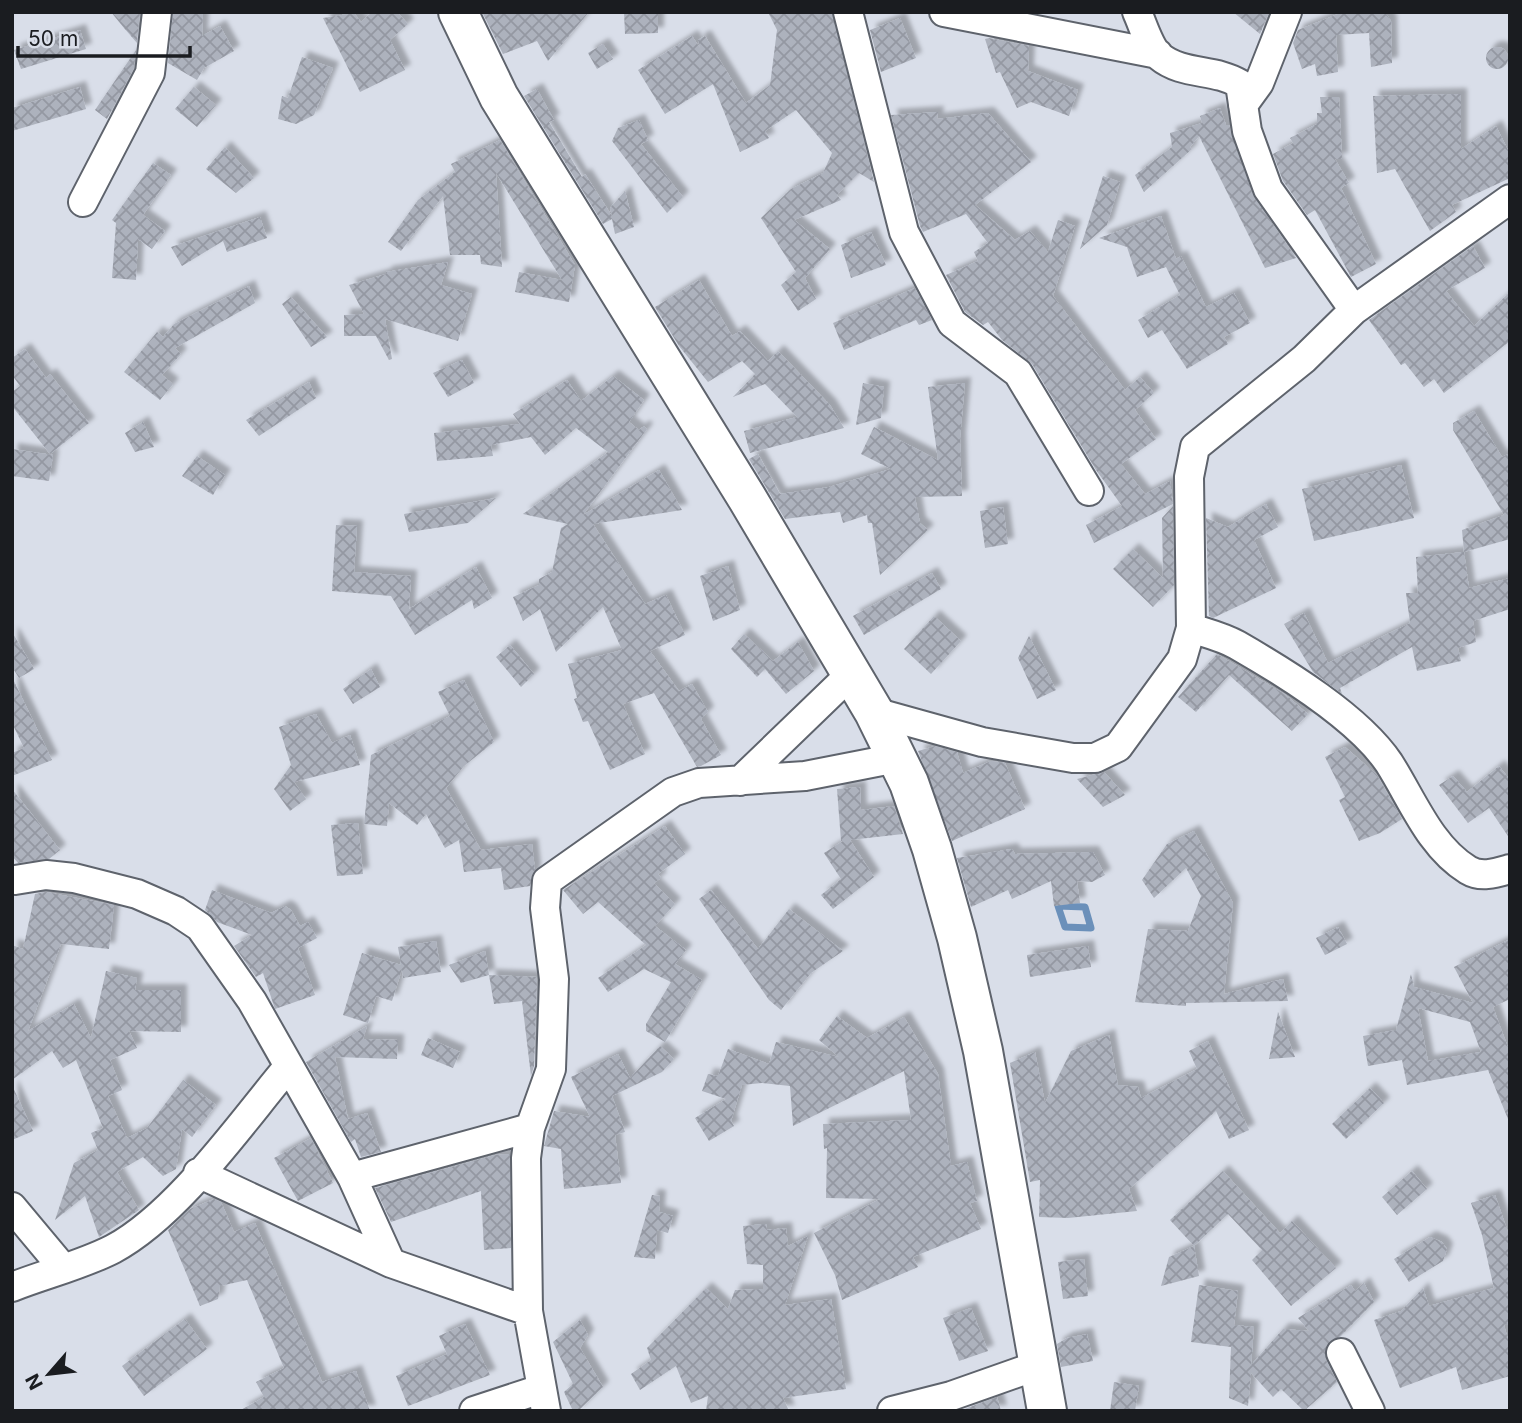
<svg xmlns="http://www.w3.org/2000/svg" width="1522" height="1423" font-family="Inter,sans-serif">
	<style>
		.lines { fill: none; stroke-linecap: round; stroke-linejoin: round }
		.stream { stroke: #6b90ba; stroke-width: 7 }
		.building { fill: url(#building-cross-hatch); fill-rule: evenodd; filter: url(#shadow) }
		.minor-casing { stroke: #5e636c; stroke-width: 32 }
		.secondary-casing { stroke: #5e636c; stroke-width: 42 }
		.minor { stroke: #fff; stroke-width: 28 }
		.secondary { stroke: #fff; stroke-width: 38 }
	</style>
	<defs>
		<pattern id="building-cross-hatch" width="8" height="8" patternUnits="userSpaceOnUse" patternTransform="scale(1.75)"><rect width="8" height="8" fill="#adb2bd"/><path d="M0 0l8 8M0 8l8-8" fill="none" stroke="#9498a2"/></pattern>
		<filter id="shadow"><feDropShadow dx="6" dy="-6" stdDeviation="2" flood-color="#0004"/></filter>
	</defs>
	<rect width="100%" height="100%" fill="#d9dee9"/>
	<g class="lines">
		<path class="stream" d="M1058,906L1085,907L1091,928L1065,927Z"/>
	</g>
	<path class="building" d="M111,12H140L137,43L124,28Z
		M173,12H203L202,36L220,26L234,51L204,68L197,80L168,63Z
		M372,12H397L408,24L390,40L405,70L360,92L323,18L354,13L361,22Z
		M482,12H589L548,61L537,41L503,54Z
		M624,12H658V33L625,34Z
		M768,12H832L874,182L859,173L837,195L841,200L794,220L830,249L805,278L816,299L798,311L781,285L796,272L761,218L791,189L823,173L832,153L796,110L765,131L769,138L740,152L713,84L665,114L638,70L692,36L700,48L698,40L705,36L746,103L770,85L777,30Z
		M1233,12H1269L1260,34Z
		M1343,12H1385L1391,21L1392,63L1371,67L1369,33L1336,35L1338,72L1317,76L1315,64L1302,69L1293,43L1298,30Z
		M900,18L916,58L881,72L870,30Z
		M80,30L86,49L21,69L14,50Z
		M989,38L1029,46L1028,71L1078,90L1069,116L1031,102L1017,108L1000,72L996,73L985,39Z
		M603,44L613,59L597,69L588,53Z
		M1486 58a11 11 0 1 1 22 0a11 11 0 1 1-22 0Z
		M136,50L134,68L107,119L95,110Z
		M302,57L333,68L314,115L296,124L278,119L282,96L288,98Z
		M80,87L86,109L12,131V108Z
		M194,87L216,105L197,127L175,109Z
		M537,89L554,120L549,122L582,177L585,174L612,216L610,208L625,191L634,227L615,234L612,219L603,224L524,96Z
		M1461,94V149L1496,126L1510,154V178L1452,205L1456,212L1430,231L1395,169L1377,173L1373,96Z
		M1320,97H1339L1342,159H1335L1349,183L1341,188L1376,264L1351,277L1315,210L1307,215L1283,181L1273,154L1293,143L1290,138L1317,124V113H1322Z
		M1220,108L1226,125H1229L1253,195L1296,258L1265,268L1199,136L1190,147L1192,149L1144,192L1135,175L1172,147L1170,133L1202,123L1200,116Z
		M938,112L937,119L988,113L1031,162L975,205L1015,240L1030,231L1048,252L1058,220L1075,226L1053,296L1125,390L1140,377L1154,393L1135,410L1156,439L1121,464L1145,494L1170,481L1173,504L1094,543L1086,525L1122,506L1096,470L1032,364L1002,340L988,322L983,325L965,312L946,275L978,261L974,252L988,243L966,214L923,232L920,226L891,115Z
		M639,120L648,140L641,144L683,197L667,213L612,141L618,128Z
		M500,140L575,265L569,302L515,292L519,272L562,280L496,173L502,267L481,264L480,255H450L443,196L401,251L388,242L418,200L455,172L451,164Z
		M225,147L254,178L236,193L206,169Z
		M153,163L171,175L143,215L165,231L152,249L138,239L136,280L112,278L116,223L112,220Z
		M1103,176L1120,182L1107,225L1080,249Z
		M1161,216L1176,259L1181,256L1206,307L1234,293L1250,323L1224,337L1228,344L1187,369L1162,330L1148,338L1138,320L1180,295L1166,267L1137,277L1127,247L1099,238Z
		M260,217L267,238L227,252L223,241L182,266L171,247Z
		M871,232L886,265L851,278L841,245Z
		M1473,246L1485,268L1446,291L1474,326L1510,292V341L1444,393L1434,379L1424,387L1405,363L1401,365L1369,320Z
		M448,262L441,285L472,294L458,341L385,319L392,359L389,360L376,336H344V315L364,314L349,285L386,274V272Z
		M699,280L732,336L740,331L768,361L778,351L830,405L844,428L750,453L744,431L797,417L765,384L733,397L755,374L742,361L708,382L679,346L655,307Z
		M249,286L255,303L175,348L181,354L162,375L173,384L160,400L124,372L157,332L163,337L174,324Z
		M915,288L932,320L919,325L916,320L844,350L833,323Z
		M291,297L327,337L311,347L282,304Z
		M25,349L46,378L50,374L89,423L50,454L12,406V392L20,386L12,375V358Z
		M462,360L474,383L448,397L433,373Z
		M613,376L644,400L629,422L639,430L644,426L647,429L583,515L659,470L682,510L593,524L645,604L666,595L685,635L650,651L679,691L692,684L708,712L701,719L721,755L701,766L697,767L654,693L623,704L645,754L610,770L588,721L583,722L574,699L577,698L568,664L622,650L603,607L556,652L540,609L523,621L513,597L539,585V579L552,572L561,528L568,524L523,514L608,452L576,428L545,455L531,437L491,445L493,456L437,461L434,433L520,424L513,414L567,380L581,401Z
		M309,382L316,398L259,436L246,420Z
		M863,383L884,387L881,418L856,425Z
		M965,383L960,438L962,496L915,497L920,523L928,530L880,575L872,523H868L867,515L843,523L840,512L785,519L749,459L758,454L780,494L829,487L891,469L861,454L874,427L938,460L928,387Z
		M1474,411L1502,457L1510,453V539L1464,552L1462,530L1504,515L1453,430V423Z
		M143,422L154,447L135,452L125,433Z
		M12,449L53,455L49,481L12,476Z
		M197,456L225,475L213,495L182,476Z
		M1401,465L1414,518L1314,541L1302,489Z
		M496,498L468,523L409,532L404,514Z
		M1266,504L1278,527L1254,540L1276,588L1213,618L1209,616L1206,518L1228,527Z
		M1173,506L1174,585L1153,607L1113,569L1133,549L1163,578L1162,518Z
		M1003,507L1008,544L985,548L980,511Z
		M336,525L357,526L354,572L411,576L409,609L476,567L492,598L474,609L472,600L415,635L391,596L332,591Z
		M1464,552L1469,588L1510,578V609L1473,621L1476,642L1458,648L1461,661L1417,671L1412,647L1340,688L1342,694L1313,672L1284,624L1304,613L1328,663L1410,623L1406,593H1418L1416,557Z
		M728,566L740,610L713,621L700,576Z
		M932,573L941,589L864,635L853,616Z
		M934,616L961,641L931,674L904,649Z
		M12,632L34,669L19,678L12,667Z
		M744,634L773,661L798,642L814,671L786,694L765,669L757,677L731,649Z
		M1029,636L1056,690L1037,699L1018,658Z
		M510,645L534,674L521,687L496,657Z
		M1217,654L1286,695L1308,714L1292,731L1229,675L1196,712L1178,697Z
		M371,669L380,687L353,704L343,689Z
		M12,677L52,760L12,776V753L24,748L12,723Z
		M464,680L494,742L464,766L446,788L481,850L532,844L535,870L530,886L504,890L501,868L464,872L459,840L445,848L426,814L417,825L389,803L387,826L364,824L371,755L450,716L438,692Z
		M316,714L332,743L350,735L360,765L294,782L306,799L290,811L274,789L291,765L279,727Z
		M935,746L957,752L963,773L991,761L1005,763L1025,809L952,841L918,751Z
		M1345,747L1377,775L1402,819L1380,833L1359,841L1339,800L1345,797L1325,757Z
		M1499,766L1510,780V839L1489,808L1468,823L1439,785L1453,776L1467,792Z
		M1104,772L1125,795L1103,807L1077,779Z
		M860,787L861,810L894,806L903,834L850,840L874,877L833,909L821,895L841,879L824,853L843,841H841L837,789Z
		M12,789L60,850L49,859L18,863L12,856Z
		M358,823L363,874L337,876L331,825Z
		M665,826L685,854L658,874L661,878L654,883L675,904L655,926L686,950L675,964L702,980L665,1042L646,1031V1024L671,982L644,969L608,992L598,978L646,945L598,902L583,914L563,890Z
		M1194,831L1233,903L1224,994L1283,979L1288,1001L1186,1003V1006L1135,1002L1148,929L1188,931L1201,896L1186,868L1154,898L1142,880L1167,844Z
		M1012,849L1015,854L1093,852L1105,875L1092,882L1077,881L1080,903L1054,906L1051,881L1012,899L1008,890L971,907L957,858Z
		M212,890L271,913L285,906L291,910L300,926L308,922L317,938L298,948L315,995L275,1009L263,973L256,977L234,946L252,935L217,922L205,910Z
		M711,890L758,949L789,909L843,951L811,973L781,1010L769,1000L699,899Z
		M46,892L114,905L109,949L61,944L28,1031L74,1004L91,1038L106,971L137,978L135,990H181V1032L129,1031L137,1048L110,1060L122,1090L108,1096L127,1138L147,1128L183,1080L216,1105L192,1137L182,1129L176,1169L163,1176L143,1157L117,1172L139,1210L99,1237L85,1196L55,1220L74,1163L98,1150L91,1133L103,1128L76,1060L63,1068L52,1051L12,1080V945L23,949L35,894Z
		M1338,927L1347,944L1325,955L1316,938Z
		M1510,939V999L1493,1007L1510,1053V1124L1488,1070L1407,1085L1402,1060L1368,1066L1363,1036L1396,1030L1411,974L1414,987L1473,1003L1454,967ZM1418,1008L1470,1022L1481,1052L1428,1061Z
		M436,941L441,972L403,978L402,969L392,1001L376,996L368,1023L343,1015L362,953L401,965L398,947Z
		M1088,946L1091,967L1030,977L1027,955Z
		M485,951L489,975L461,983L449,965Z
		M489,975L537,977L534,1066L531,1076L522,1001L494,1004Z
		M1278,1012L1295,1057L1269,1059Z
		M837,1016L867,1038L904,1017L938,1074L951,1166L967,1162L977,1201L970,1203L981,1229L913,1257L918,1267L842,1300L835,1275L814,1233L880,1199L826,1198L827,1148L824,1149L823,1124L911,1120L904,1071L793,1126L790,1086L762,1083L742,1085L731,1121L734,1126L709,1141L695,1118L726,1099L702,1091L708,1074L718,1076L728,1049L769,1064L776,1042L839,1057L819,1040Z
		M367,1026L363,1039L398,1040L397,1059L335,1057L348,1119L367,1113L381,1152L361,1157L355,1139L351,1142L306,1062Z
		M1109,1035L1118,1085L1138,1087L1141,1098L1197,1069L1189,1051L1208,1041L1249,1130L1229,1139L1216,1111L1129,1189L1137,1211L1068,1218L1039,1217L1040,1180L1030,1182L1010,1063L1035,1052L1045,1103L1071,1051Z
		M428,1038L460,1052L453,1068L421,1055Z
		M660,1046L674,1059L662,1072L612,1096L625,1132L615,1135L621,1183L564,1189L561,1149L544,1146L554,1111L590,1117L571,1077L618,1054L630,1078Z
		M12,1085L33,1131L12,1140Z
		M1370,1088L1384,1103L1346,1139L1332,1124Z
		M311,1138L333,1183L298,1201L274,1158Z
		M510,1154L511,1248L484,1250L481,1191L391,1222L375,1188L495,1155Z
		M1223,1171L1280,1233L1292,1221L1336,1268L1291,1306L1252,1260L1262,1250L1228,1214L1194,1246L1170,1220Z
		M1412,1171L1427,1189L1397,1215L1382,1197Z
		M652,1195L660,1196L659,1212L673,1216L668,1233L657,1230L655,1259L634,1257Z
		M1495,1195L1510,1238V1324L1504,1325L1510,1347V1376L1462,1390L1456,1367L1400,1388L1374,1320L1401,1311L1423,1288L1429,1306L1494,1288L1495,1293L1482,1235L1471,1203Z
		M214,1199L221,1202L234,1232L255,1223L322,1382L356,1371L370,1411H239L264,1397L256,1382L284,1368L247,1280L220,1286L218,1299L200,1306L168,1230L190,1209Z
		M766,1224L767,1230L786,1228L788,1246L808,1236L785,1305L831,1299L846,1389L783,1398L789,1411H706L708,1396L691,1403L676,1366L640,1390L631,1374L651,1360L647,1348L706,1288L728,1309L735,1290L763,1289V1265L747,1264L743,1226Z
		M1430,1237L1442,1242L1447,1249L1443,1261L1409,1282L1394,1259Z
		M1194,1246L1199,1276L1161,1286L1169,1257Z
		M1084,1259L1088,1296L1063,1299L1058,1262Z
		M1364,1283L1374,1302L1340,1337L1328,1343L1326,1360L1337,1382L1304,1411L1281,1389L1273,1397L1251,1373L1248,1406L1229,1398L1231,1347L1191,1342L1199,1285L1238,1291L1234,1325L1254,1327L1251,1365L1283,1329L1309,1331L1298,1318L1351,1285L1355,1291Z
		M971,1308L988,1351L959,1361L943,1318Z
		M185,1319L207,1349L144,1396L122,1366Z
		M580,1320L588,1335L580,1348L603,1387L578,1411H573L564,1392L573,1384L553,1342Z
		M465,1324L490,1375L408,1406L396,1376L447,1354L439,1336Z
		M1087,1334L1093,1361L1061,1367L1057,1344L1067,1338Z
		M1114,1382L1139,1386L1135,1411H1110Z
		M997,1397L1001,1411H961L962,1410Z"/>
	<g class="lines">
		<g class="minor-casing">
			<path id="minor" d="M848,12L904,232L952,323L1018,373L1089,491
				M944,12L1158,54
				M1137,12C1143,25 1149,47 1159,56C1183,76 1214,68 1240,84L1247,131L1268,189L1354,310
				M1243,105L1259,83L1287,12
				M83,202L150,73L157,12
				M1191,628C1206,633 1223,637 1237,645C1284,672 1358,717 1389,763C1412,799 1430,847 1468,870C1481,878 1496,873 1510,869
				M874,712L982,742L1073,758H1095L1118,747L1182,659L1191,628L1189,477L1195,447L1304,359L1354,310L1510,199
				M740,781L852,673
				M15,880L46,875L74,878L137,894L176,911L200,927L252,1001L352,1177L391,1263
				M198,1173L391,1263L528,1311
				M352,1177L530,1128
				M12,1207L63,1268
				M12,1287C45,1274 82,1265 113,1249C178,1214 241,1123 288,1067
				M1341,1353L1370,1411
				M474,1411L541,1389
				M546,1411L528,1311L526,1158L530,1128L551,1069L554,979L545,908L547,881L673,792L699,783L805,776L897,758
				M892,1411L951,1396L1039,1365"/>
		</g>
		<g class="secondary-casing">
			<path id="secondary" d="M458,12L499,97L747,498L874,712L909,783L932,849L957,938L983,1051L1047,1411"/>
		</g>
		<use href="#minor" class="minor"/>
		<use href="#secondary" class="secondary"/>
	</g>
	<rect width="1522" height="1423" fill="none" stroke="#1a1c20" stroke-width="28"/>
	<g transform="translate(49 1374) rotate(242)" stroke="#d9dee9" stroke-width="5" paint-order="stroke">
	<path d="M0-5L12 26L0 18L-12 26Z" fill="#1a1c20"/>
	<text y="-10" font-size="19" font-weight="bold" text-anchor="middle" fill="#1a1c20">N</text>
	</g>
	<path d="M18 46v10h172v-10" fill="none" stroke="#1a1c20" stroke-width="3.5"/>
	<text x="28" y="46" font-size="21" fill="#1a1c20" stroke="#d9dee9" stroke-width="5" paint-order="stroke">50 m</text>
</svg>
